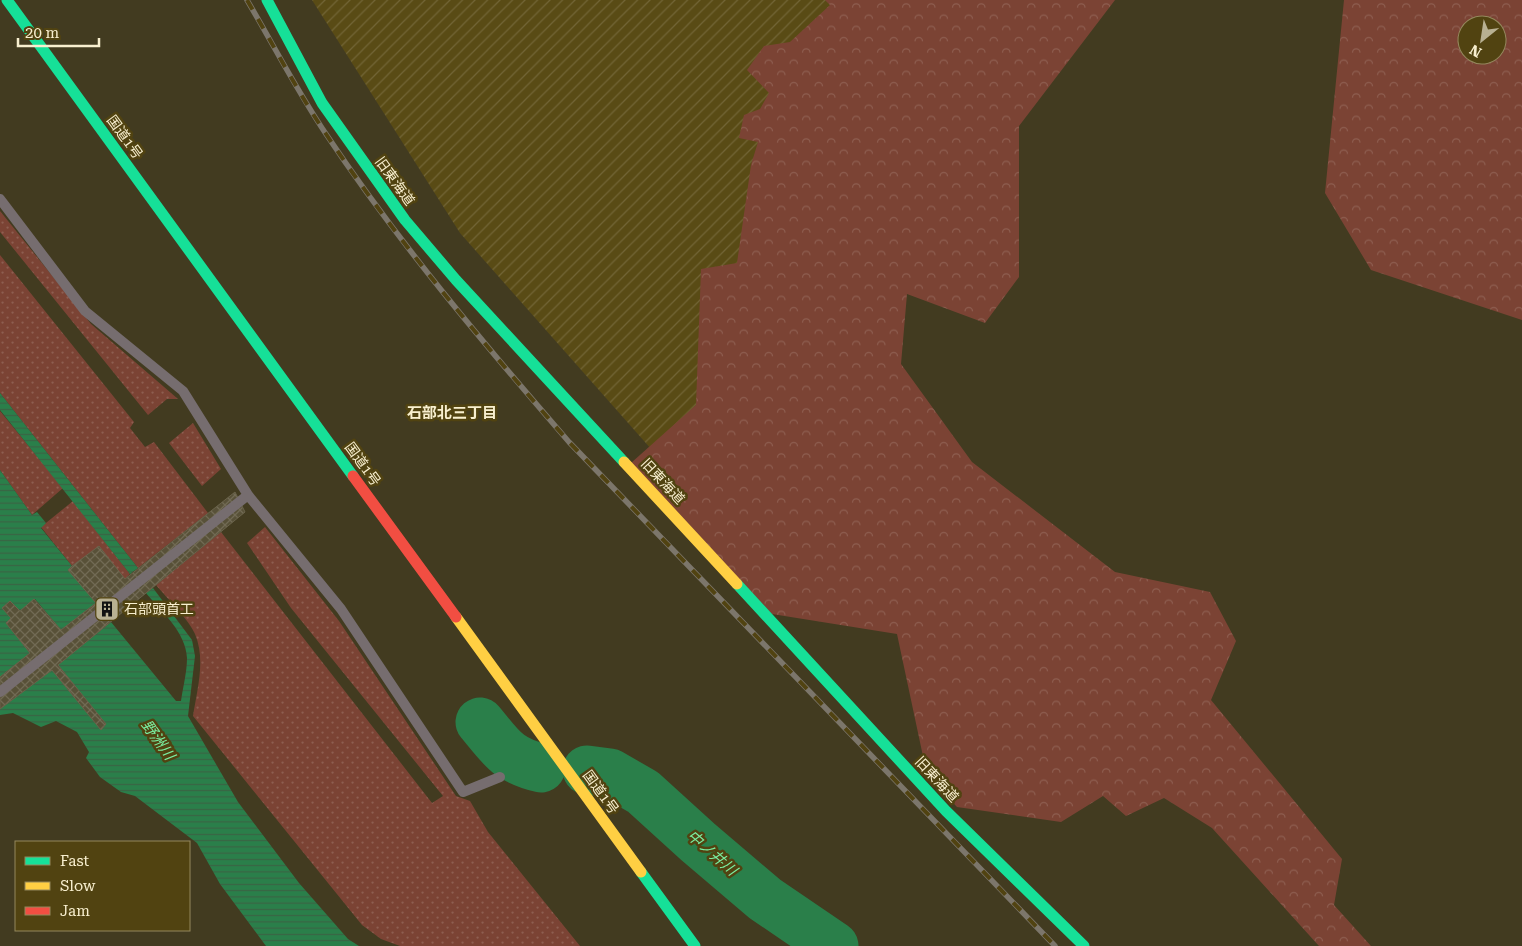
<svg xmlns="http://www.w3.org/2000/svg" width="1522" height="946" font-family="'Roboto Serif','Noto Sans JP',serif">
	<style>
		.industrial { fill: url(#industrial-furrows) }
		.grass { fill: url(#grass-dots) }
		.forest { fill: url(#forest-crowns); fill-rule: evenodd }
		.water { fill: url(#water-rules) }
		.lines { fill: none; stroke-linecap: round; stroke-linejoin: round }
		.river { stroke: #2a7f4a; stroke-width: 49 }
		.building { fill: url(#building-cross-hatch); stroke: #6a634b }
		.lane { stroke: #766d6f; stroke-width: 10 }
		.fast { stroke: #16e098; stroke-width: 11 }
		.slow { stroke: #ffcf43; stroke-width: 11 }
		.jam { stroke: #f24e42; stroke-width: 11 }
		.rail-casing { stroke: #7c766b; stroke-width: 5.5 }
		.rail { stroke: #514311; stroke-width: 4; stroke-dasharray: 11; stroke-linecap: butt }
		.labels { text-anchor: middle; stroke-width: 5; stroke-linejoin: round; paint-order: stroke }
		.street-label { font-size: 14px; fill: #f8efcf; stroke: #514311 }
		.poi-label { font-size: 14px; fill: #f8efcf; stroke: #514311; text-anchor: start }
		.neighbourhood-label { font-size: 15px; font-weight: bold; fill: #f8efcf; stroke: #514311 }
		.water-label { font-size: 15px; font-style: italic; fill: #7aefa1; stroke: #514311 }
	</style>
	<defs>
		<pattern id="industrial-furrows" width="10" height="10" patternUnits="userSpaceOnUse" patternTransform="scale(1.25)"><rect width="10" height="10" fill="#594b15"/><path d="M-1 1l2-2M0 10L10 0M9 11l2-2" fill="none" stroke="#726536"/></pattern>
		<pattern id="grass-dots" width="8" height="8" patternUnits="userSpaceOnUse" patternTransform="scale(1.25)"><rect width="8" height="8" fill="#7b4334"/><path d="M2 2h.1M6 6h.1" fill="none" stroke="#8e5e50" stroke-width="1.8" stroke-linecap="round"/></pattern>
		<pattern id="forest-crowns" width="20" height="18" patternUnits="userSpaceOnUse" patternTransform="scale(1.25)"><rect width="20" height="18" fill="#7b4334"/><path d="M2 6a3 3 0 1 1 6 0M12 15a3 3 0 1 1 6 0" fill="none" stroke="#8e5e50"/></pattern>
		<pattern id="water-rules" width="6" height="5" patternUnits="userSpaceOnUse" patternTransform="scale(1.25)"><rect width="6" height="5" fill="#2a7f4a"/><path d="M0 2.5h6" fill="none" stroke="#3a6444"/></pattern>
		<pattern id="building-cross-hatch" width="8" height="8" patternUnits="userSpaceOnUse" patternTransform="scale(1.25)"><rect width="8" height="8" fill="#585138"/><path d="M0 0l8 8M0 8l8-8" fill="none" stroke="#716a54"/></pattern>
	</defs>
	<rect width="100%" height="100%" fill="#423b20"/>
	<path class="industrial" d="M312,0H917L667,467L460,233Z"/>
	<path class="grass" d="M0,211L91,324L178,399H167L148,415L0,232Z
		M0,255L134,422L130,428L145,447L154,442L208,513L138,568L0,393Z
		M0,411L63,488L32,515L0,470Z
		M193,423L221,469L202,486L169,443Z
		M73,501L130,574L125,579L72,566L41,527Z
		M265,527L339,621L456,796L470,801L488,832L580,946H400L381,939L362,925L193,716C197,690 206,660 195,634C190,621 166,597 156,585L221,532L432,803L443,796L291,608L247,543Z"/>
	<path class="forest" d="M825,0H1115L1019,126V277L985,323L907,294L901,364L972,462L1115,572L1210,592L1236,641L1211,700L1342,859L1334,905L1371,946H1319L1212,828L1164,798L1126,816L1103,796L1061,822L957,807L927,775L897,634L772,614L631,463L696,405L701,269L737,263L751,165L758,142L739,138L744,115L760,109L769,93L747,70L764,46L790,42L830,5Z
		M1344,0H1522V320L1371,270L1325,193ZM1467,25H1497V55H1467Z"/>
	<path class="water" d="M0,393L138,568L130,574L0,410Z
		M0,470L32,515L37,512L46,523L41,528L72,566L69,570L96,603L61,630L35,599L20,611L10,601L2,608L11,618L6,623L30,653L0,677Z
		M153,588L192,640L195,656L188,716L238,802L299,883L348,939L359,946H266L220,884L197,843L135,796L121,792L100,777L86,758L89,752L77,732L56,721L41,727L13,713L0,715V709L52,670L101,730L106,724L58,665L111,622L176,701H181C183,687 187,672 187,658C186,632 161,611 146,593Z"/>
	<g class="lines">
		<path class="river" d="M480,722C501,747 507,760 541,768
			M587,770L610,773L643,792L698,842L765,899L834,946"/>
	</g>
	<path class="building" d="M235,492L245,512L58,665L106,724L101,730L52,670L0,709V677L30,653L6,623L11,618L2,608L10,601L20,611L34,599L61,630L96,603L68,570L72,566L99,546L125,579Z"/>
	<g class="lines">
		<path class="lane" d="M0,199L85,311L183,391L248,495L341,609L463,792L500,777
			M0,692L248,495"/>
		<path class="fast" d="M7,0L353,476
			M267,0L322,103L405,220L456,280L624,462
			M737,584L946,811L1084,946
			M641,872L695,946"/>
		<path class="slow" d="M624,462L737,584
			M456,617L641,872"/>
		<path class="jam" d="M353,476L456,617"/>
		<g class="rail-casing">
			<path id="rail" d="M247,0C273,44 297,91 326,134C398,242 484,344 569,442L1055,946"/>
		</g>
		<use href="#rail" class="rail"/>
	</g>
	<defs>
		<g id="building-square" transform="scale(1.25)"><rect x="-9" y="-9" width="18" height="18" rx="4" fill="#b8b092" stroke="#514311"/><path d="M-4-6H4V6H1V3H-1V6H-4ZM-2.5-4.3h1.7v1.8h-1.7ZM.8-4.3h1.7v1.8H.8ZM-2.5-1h1.7V.8h-1.7ZM.8-1h1.7V.8H.8Z" fill="#111"/></g>
	</defs>
	<g fill-rule="evenodd">
		<use href="#building-square" x="107" y="609"/>
	</g>
	<g class="labels">
		<g class="street-label">
			<text transform="translate(125 137) rotate(54)" y="5">国道1号</text>
			<text transform="translate(395 181) rotate(54)" y="5">旧東海道</text>
			<text transform="translate(363 464) rotate(54)" y="5">国道1号</text>
			<text transform="translate(663 481) rotate(47)" y="5">旧東海道</text>
			<text transform="translate(937 779) rotate(47)" y="5">旧東海道</text>
			<text transform="translate(601 792) rotate(54)" y="5">国道1号</text>
		</g>
		<g class="poi-label">
			<text x="124" y="614">石部頭首工</text>
		</g>
		<g class="neighbourhood-label">
			<text x="452" y="418">石部北三丁目</text>
		</g>
		<g class="water-label">
			<text transform="translate(158 740) rotate(54)" y="5">野洲川</text>
			<text transform="translate(712 853) rotate(41)" y="5">中ノ井川</text>
		</g>
	</g>
	<rect x="15" y="841" width="175" height="90" fill="#514311" stroke="#94885d"/>
	<rect x="25" y="857" width="25" height="8" fill="#16e098" stroke="#94885d"/>
	<text x="60" y="866" font-size="15" fill="#f8efcf">Fast</text>
	<rect x="25" y="882" width="25" height="8" fill="#ffcf43" stroke="#94885d"/>
	<text x="60" y="891" font-size="15" fill="#f8efcf">Slow</text>
	<rect x="25" y="907" width="25" height="8" fill="#f24e42" stroke="#94885d"/>
	<text x="60" y="916" font-size="15" fill="#f8efcf">Jam</text>
	<g transform="translate(1482 40) rotate(210)"><circle r="24" fill="#514311" stroke="#94885d"/>
	<path d="M0-4L9 19L0 12L-9 19Z" fill="#b8b092"/>
	<text y="-8" font-size="14" font-weight="bold" text-anchor="middle" fill="#f8efcf">N</text>
	</g>
	<path d="M18 38v8h81v-8" fill="none" stroke="#f8efcf" stroke-width="2.5"/>
	<text x="25" y="38" font-size="15" fill="#f8efcf" stroke="#514311" stroke-width="4" paint-order="stroke">20 m</text>
</svg>
